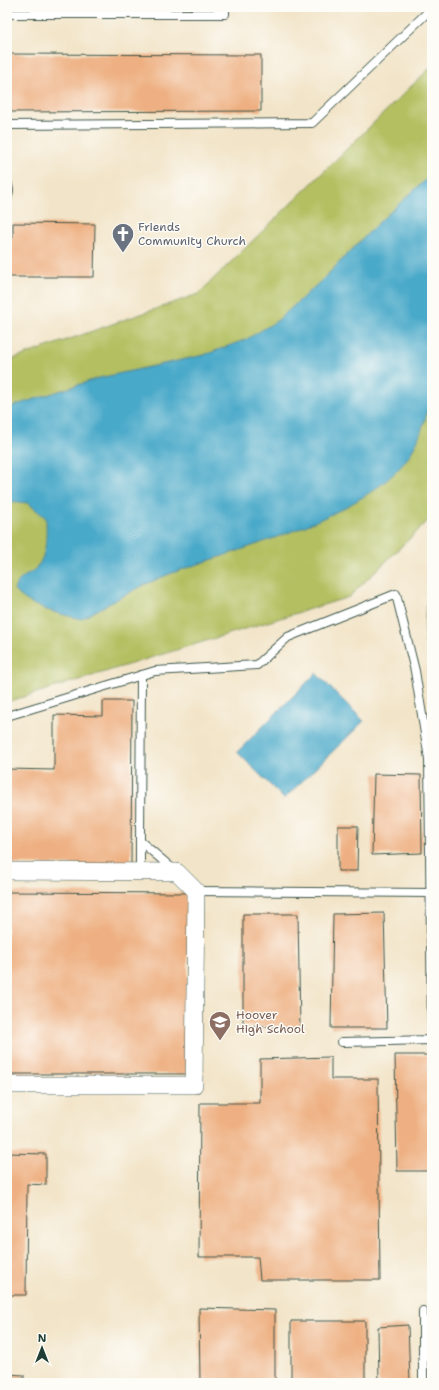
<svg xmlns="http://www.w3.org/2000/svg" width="439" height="1390" font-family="'Shantell Sans',sans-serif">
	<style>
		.green { fill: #b3bf61; stroke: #697e4a }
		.water { fill: #4aa9c9; stroke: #34737e }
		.building { fill: #eeb082 }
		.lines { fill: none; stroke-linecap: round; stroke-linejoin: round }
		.lane-casing { stroke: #3f564a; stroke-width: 10 }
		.street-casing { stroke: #3f564a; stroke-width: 18 }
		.lane { stroke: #fff; stroke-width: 8 }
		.street { stroke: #fff; stroke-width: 17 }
		.labels { text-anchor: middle; stroke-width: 3; stroke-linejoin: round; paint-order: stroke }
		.worship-label { font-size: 12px; fill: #5b616d; stroke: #fdfcf7; text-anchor: start }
		.education-label { font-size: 12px; fill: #785e54; stroke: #fdfcf7; text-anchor: start }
	</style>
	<rect width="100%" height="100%" fill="#fdfcf7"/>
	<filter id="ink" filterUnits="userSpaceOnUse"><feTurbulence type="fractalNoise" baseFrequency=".025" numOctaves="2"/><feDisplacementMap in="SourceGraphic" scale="8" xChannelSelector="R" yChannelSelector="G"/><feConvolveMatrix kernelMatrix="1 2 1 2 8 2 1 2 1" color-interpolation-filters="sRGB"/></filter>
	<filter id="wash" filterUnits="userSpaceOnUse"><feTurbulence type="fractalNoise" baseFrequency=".012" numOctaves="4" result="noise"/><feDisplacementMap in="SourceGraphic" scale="16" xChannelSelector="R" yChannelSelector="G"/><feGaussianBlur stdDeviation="0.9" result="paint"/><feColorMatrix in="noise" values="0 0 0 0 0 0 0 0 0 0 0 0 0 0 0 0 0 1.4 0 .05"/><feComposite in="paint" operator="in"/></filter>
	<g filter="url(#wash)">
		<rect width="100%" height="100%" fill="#f2e4c8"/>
		<path class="green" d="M432,66V517L349,597L7,702V361L198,294Z
			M432,573V643H425V613Z"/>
		<path class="water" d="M432,174V391C427,414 422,436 409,456C368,517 234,550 167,575C137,587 109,604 81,619C57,613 32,609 14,590C17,577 29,576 37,567C48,553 46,534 46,518L28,503L7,501V408L99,378L204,355L247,339L278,320L322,280L380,221Z
			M316,673L364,721L284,799L237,752Z"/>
		<g id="blocks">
			<path class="building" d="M7,54L261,55V111L7,112Z
				M13,223L95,224L94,277H7V237H13Z
				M103,701H132L131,866L7,864V769L54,770V715L103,716Z
				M374,774L421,775L422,853L372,855Z
				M338,826H358L357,871H338Z
				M7,892L188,893V1074H7Z
				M384,913L387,1028H331L333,914Z
				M243,914H298L300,1028L243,1026Z
				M395,1055H432V1171H397Z
				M331,1057V1079H378L380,1280H260L258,1257H199L200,1103H260V1059Z
				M7,1153L46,1154V1185L27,1184L26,1295H7Z
				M199,1308L275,1310V1383H200Z
				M291,1321H365V1383H291Z
				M408,1325L410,1383H379L378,1327Z
				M7,1374L24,1375V1383H7Z"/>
		</g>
	</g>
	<g filter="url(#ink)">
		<use href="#blocks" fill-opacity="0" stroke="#3f564a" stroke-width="1"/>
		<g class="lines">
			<g class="lane-casing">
				<path id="lane" d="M7,14H225V7
					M7,125L312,123L432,8
					M7,181L9,190L7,200
					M141,675L140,841L174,870
					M7,716L155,671L257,665L288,637L396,594L415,671L429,759L432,1033
					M140,872V841
					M196,891L431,893
					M342,1042L432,1040
					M423,1383V1311"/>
			</g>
			<g class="street-casing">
				<path id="street" d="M7,871L177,872L196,891L194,1085H7"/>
			</g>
			<use href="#lane" class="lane"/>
			<use href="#street" class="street"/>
		</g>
	</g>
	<defs>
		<g id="church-pin" transform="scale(1.15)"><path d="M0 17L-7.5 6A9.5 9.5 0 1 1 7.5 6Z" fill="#6b7280" stroke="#fdfcf7"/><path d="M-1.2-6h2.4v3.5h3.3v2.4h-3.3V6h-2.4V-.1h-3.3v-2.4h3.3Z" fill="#fff"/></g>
		<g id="school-pin" transform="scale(1.15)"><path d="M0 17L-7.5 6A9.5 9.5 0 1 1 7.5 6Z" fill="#8d6e63" stroke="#fdfcf7"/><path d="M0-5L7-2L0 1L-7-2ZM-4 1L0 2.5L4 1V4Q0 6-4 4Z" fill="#fff"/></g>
	</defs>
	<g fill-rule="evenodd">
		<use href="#church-pin" x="123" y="234"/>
		<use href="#school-pin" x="220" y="1022"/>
	</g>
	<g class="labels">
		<g class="worship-label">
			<text x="138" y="231">Friends<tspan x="138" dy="14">Community Church</tspan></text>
		</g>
		<g class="education-label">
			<text x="236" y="1019">Hoover<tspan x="236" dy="14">High School</tspan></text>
		</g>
	</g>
	<rect width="439" height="1390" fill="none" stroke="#fdfcf7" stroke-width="24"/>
	<g transform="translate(42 1348)" stroke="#fdfcf7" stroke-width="3" paint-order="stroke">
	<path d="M0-3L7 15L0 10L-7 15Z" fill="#1f3d34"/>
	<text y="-6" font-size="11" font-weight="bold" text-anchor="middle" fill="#1f3d34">N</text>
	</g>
</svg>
